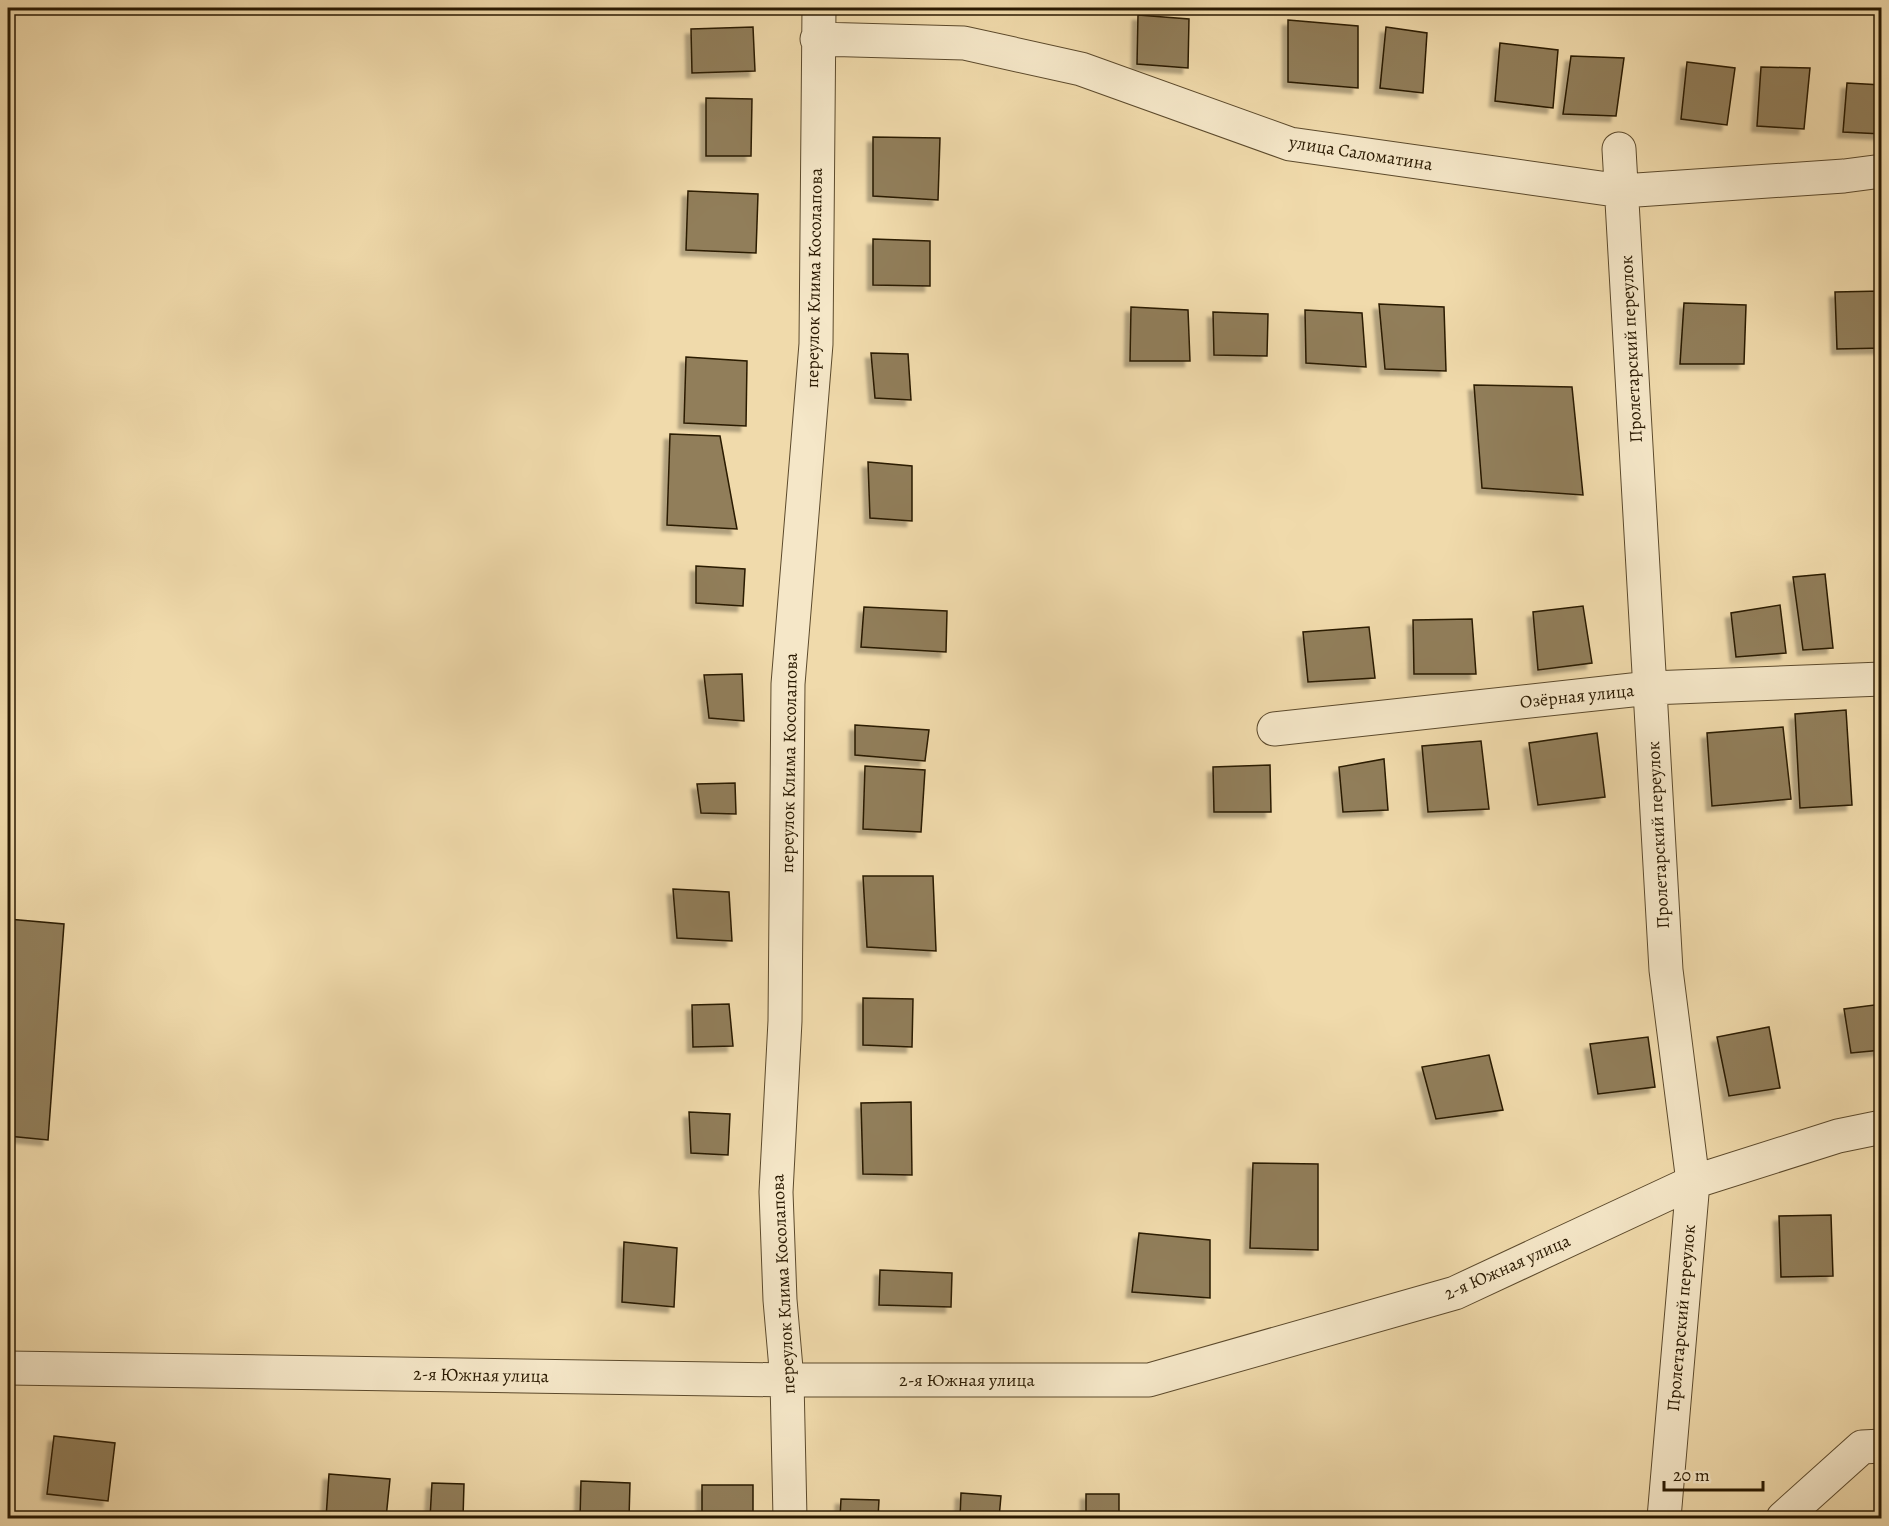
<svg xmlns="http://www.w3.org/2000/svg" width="1889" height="1526" font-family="Alegreya,serif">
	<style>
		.building { fill: #917e5a; stroke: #2a1a02; stroke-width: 1.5; filter: url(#shadow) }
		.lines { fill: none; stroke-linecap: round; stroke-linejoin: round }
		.street-casing { stroke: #5c4a2c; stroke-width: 35 }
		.street { stroke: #f5e7c8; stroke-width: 33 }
		.labels { text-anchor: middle; stroke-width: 5; stroke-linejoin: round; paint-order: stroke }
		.street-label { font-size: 18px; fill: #2a1a02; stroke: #f5e7c8 }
	</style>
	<defs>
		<filter id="shadow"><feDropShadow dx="-5.5" dy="5.5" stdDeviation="1.5" flood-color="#0004"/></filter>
	</defs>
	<rect width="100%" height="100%" fill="#f0daab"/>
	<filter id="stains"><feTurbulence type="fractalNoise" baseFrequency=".00333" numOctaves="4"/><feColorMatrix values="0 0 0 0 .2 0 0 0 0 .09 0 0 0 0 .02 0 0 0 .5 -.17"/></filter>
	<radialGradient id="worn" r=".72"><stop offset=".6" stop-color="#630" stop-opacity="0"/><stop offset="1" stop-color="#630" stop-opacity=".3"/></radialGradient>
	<path class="building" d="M1138,15L1189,19L1188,68L1137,64Z
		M1288,20L1358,26V88L1288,82Z
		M753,27L755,71L692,73L691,29Z
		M1386,27L1427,33L1423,93L1380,88Z
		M1500,43L1558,50L1553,108L1495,101Z
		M1571,56L1624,58L1616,116L1563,114Z
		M1687,62L1735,68L1727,125L1681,119Z
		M1761,67L1810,68L1804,129L1757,126Z
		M1847,83L1882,85V134L1843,132Z
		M706,98L752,99L751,156H706Z
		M873,137L940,138L938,200L873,196Z
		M688,191L758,194L756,253L686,250Z
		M873,239L930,241V286L873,285Z
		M1882,291V348L1837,349L1835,292Z
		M1684,303L1746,305L1744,364H1680Z
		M1379,304L1444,307L1446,371L1385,369Z
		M1131,307L1188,310L1190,361H1130Z
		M1305,310L1362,313L1366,367L1306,363Z
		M1213,312L1268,314L1267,356L1214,355Z
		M871,353L908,354L911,400L875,398Z
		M686,357L747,361L746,426L684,423Z
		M1474,385L1572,387L1583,495L1482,488Z
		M670,434L720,436L737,529L667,525Z
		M868,462L912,466V521L870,518Z
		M696,566L745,569L743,606L696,603Z
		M1825,574L1833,648L1803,650L1793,577Z
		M1780,605L1786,653L1736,657L1731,613Z
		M1583,606L1592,663L1538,670L1533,612Z
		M864,607L947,611L946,652L861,647Z
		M1472,619L1476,674H1414L1413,620Z
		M1369,627L1375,678L1308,682L1303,632Z
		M742,674L744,721L709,718L704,675Z
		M1846,710L1852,805L1800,808L1795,714Z
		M855,725L929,730L925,761L855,755Z
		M1783,727L1791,799L1712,806L1707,733Z
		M1597,733L1605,797L1538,805L1529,743Z
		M1481,741L1489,809L1428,812L1422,746Z
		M1384,759L1388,810L1343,812L1339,767Z
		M1270,765L1271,812H1214L1213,767Z
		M865,766L925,770L921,832L863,829Z
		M735,783L736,814L701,813L697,784Z
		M863,876H933L936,951L867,947Z
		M673,889L729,892L732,941L677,938Z
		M8,919L64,924L48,1140L8,1136Z
		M863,998L913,999L912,1047L863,1045Z
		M729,1004L733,1046L693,1047L692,1005Z
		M1882,1004V1050L1851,1053L1844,1009Z
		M1769,1027L1780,1088L1729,1096L1717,1037Z
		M1648,1037L1655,1087L1598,1094L1590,1044Z
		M1489,1055L1503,1110L1436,1119L1422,1067Z
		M911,1102L912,1175L863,1174L861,1103Z
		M689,1112L730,1114L728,1155L691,1153Z
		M1253,1163L1318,1164V1250L1250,1248Z
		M1831,1215L1833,1276L1781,1277L1779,1216Z
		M1139,1233L1210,1240V1298L1132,1292Z
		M624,1242L677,1248L674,1307L622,1302Z
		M880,1270L952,1273L951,1307L879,1305Z
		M54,1436L115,1443L108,1501L47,1494Z
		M329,1474L390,1479L386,1518H326Z
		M581,1481L630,1483L629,1518H580Z
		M432,1483L464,1484L463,1518H430Z
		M702,1485H753V1518H702Z
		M961,1493L1001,1496L999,1518H960Z
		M1086,1494H1119V1518H1086Z
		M841,1499L879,1500L878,1518H840Z"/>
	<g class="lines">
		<g class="street-casing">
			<path id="street" d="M817,39L964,43L1081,69L1290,144L1622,191L1844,176L1882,171
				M1619,149L1666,970L1693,1182L1664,1518
				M1274,729L1650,688L1882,679
				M8,1368L787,1380H1149L1455,1293L1693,1182L1838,1136L1882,1127
				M790,1518L787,1380L780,1300L776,1192L785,1021L788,684L816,344L819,8
				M1783,1518L1862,1447L1882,1446"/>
		</g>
		<use href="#street" class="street"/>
	</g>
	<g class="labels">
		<g class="street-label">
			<text transform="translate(1361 153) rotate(9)" y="6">улица Саломатина</text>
			<text transform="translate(814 278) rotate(-89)" y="6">переулок Клима Косолапова</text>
			<text transform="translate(1631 349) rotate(-93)" y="6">Пролетарский переулок</text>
			<text transform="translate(1577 696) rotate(-6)" y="6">Озёрная улица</text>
			<text transform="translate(789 763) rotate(-89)" y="6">переулок Клима Косолапова</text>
			<text transform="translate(1658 835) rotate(-93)" y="6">Пролетарский переулок</text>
			<text transform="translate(1507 1267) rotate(-24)" y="6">2-я Южная улица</text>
			<text transform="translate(783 1284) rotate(-93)" y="6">переулок Клима Косолапова</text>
			<text transform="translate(1681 1318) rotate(-85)" y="6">Пролетарский переулок</text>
			<text transform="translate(481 1375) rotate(1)" y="6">2-я Южная улица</text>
			<text x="967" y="1386">2-я Южная улица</text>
		</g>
	</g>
	<rect width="1889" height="1526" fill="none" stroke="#f0daab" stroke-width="30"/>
	<rect x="9" y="9" width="1871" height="1508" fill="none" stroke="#2a1a02" stroke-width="3"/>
	<rect x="15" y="15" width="1859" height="1496" fill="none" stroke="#2a1a02" stroke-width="1.5"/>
	<path d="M1664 1481v9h99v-9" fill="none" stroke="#2a1a02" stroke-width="3"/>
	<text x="1673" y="1481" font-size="18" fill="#2a1a02" stroke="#f5e7c8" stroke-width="4.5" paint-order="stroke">20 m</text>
	<rect width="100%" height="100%" filter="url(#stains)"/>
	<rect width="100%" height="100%" fill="url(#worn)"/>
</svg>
